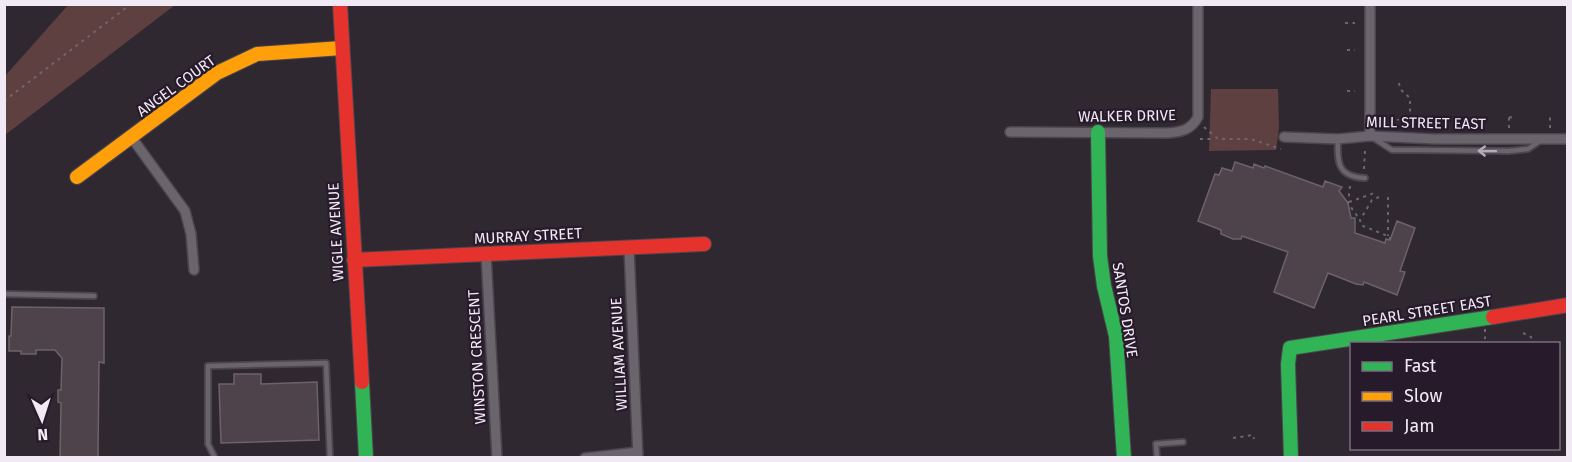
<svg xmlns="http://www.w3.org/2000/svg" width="1572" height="462" font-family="'Fira Sans',sans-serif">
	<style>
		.green { fill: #5d403f }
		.building { fill: #4f434b; stroke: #6c636a; stroke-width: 1.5 }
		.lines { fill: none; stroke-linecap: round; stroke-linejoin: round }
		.lane-casing { stroke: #4b454d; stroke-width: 8 }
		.street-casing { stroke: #4b454d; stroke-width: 12 }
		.fast-casing { stroke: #4b454d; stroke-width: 16 }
		.slow-casing { stroke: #4b454d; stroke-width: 16 }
		.jam-casing { stroke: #4b454d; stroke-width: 16 }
		.path { stroke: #6c676d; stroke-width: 2; stroke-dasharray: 3 4.5; stroke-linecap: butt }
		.lane { stroke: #6a646c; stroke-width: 4.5 }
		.street { stroke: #6a646c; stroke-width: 9 }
		.fast { stroke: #30b455; stroke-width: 14 }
		.slow { stroke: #ff9f0a; stroke-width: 14 }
		.jam { stroke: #e5322d; stroke-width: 14 }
		.oneway { stroke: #b4adb7 }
		.labels { text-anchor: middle; stroke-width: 4.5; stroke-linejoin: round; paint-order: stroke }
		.street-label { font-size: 15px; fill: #f1e9f4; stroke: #271b2b }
	</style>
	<rect width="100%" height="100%" fill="#2f2831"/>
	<path class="green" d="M69,4L175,5L5,135V76Z
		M1211,89H1278L1279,128L1276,150L1209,151Z"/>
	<path class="building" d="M1235,162L1253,168L1254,164L1264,168L1265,166L1323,187L1325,181L1342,187L1339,191L1348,203L1351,218H1355V233L1385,243L1386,239L1390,240L1397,221L1415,228L1400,271L1405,272L1397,295L1364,282L1363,285L1356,284L1328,273L1314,308L1274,292L1288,252L1242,236L1241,239H1233L1221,234V230L1198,221L1215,174L1219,175L1222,168L1232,171Z
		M12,307L104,308V363L99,362L98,458H60L61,403L58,402V390H61L62,358L55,350H36V354H21V351H9V336H11Z
		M234,374H261V384L317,382L319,440L221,443L219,384H234Z"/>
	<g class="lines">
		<g class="lane-casing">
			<path id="lane" d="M1338,139C1337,161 1337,177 1365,178
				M1375,139L1392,150H1418L1509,151L1528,149L1540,141
				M4,294L94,296
				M215,458L208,444V366L326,363L330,458
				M1157,458L1156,444L1183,442"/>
		</g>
		<g class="street-casing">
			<path id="street" d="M1010,132L1168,133C1181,132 1191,130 1198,117V4
				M1370,136V4
				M1284,137L1338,139L1370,136L1435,139H1568
				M132,138L185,211L191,234L194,270
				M629,248L638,458
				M486,254L497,458
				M585,458L638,452"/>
		</g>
		<g class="fast-casing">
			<path id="fast" d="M1098,132L1100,256L1104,286L1116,336L1124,458
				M362,382L366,458
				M1291,458L1288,364L1290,348L1493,317"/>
		</g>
		<g class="slow-casing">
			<path id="slow" d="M77,177L217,73L257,54L342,48"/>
		</g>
		<g class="jam-casing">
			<path id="jam" d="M340,4L362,382
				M354,260L704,244
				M1493,317L1568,305"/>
		</g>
		<path class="path" d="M1345,23H1355
			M1347,50H1355
			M1399,83L1400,89L1410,98V128
			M1347,91H1355
			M4,101L131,4
			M1509,117L1516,118
			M1454,118L1455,128
			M1204,127L1218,139H1251L1281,149
			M1398,128V119
			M1429,128V118
			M1480,128L1481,118
			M1509,128V115
			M1550,128V116
			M1200,139H1215
			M1364,169L1365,151
			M1350,186L1348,203L1360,220
			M1379,197L1372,200L1360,220L1361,225L1390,237V239
			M1388,197V236
			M1349,202L1377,192
			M1485,329V339
			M1523,333L1531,337L1534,344
			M1233,438L1253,435L1254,439
			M1309,458L1313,457"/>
		<use href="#lane" class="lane"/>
		<use href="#street" class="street"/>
		<use href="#fast" class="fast"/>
		<use href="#slow" class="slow"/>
		<use href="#jam" class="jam"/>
	</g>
	<defs><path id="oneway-shaft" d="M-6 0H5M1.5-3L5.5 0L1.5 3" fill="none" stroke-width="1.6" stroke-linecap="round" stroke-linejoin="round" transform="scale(1.5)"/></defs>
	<use class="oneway" href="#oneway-shaft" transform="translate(1487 151) rotate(-179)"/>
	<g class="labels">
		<g class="street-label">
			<text transform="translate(176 86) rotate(-36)" y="5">ANGEL COURT</text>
			<text transform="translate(1127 116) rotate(-1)" y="5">WALKER DRIVE</text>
			<text transform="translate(1426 123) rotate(1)" y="5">MILL STREET EAST</text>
			<text transform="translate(336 232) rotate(-93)" y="5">WIGLE AVENUE</text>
			<text transform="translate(528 236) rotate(-3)" y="5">MURRAY STREET</text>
			<text transform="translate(1125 310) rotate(81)" y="5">SANTOS DRIVE</text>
			<text transform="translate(1427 311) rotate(-9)" y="5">PEARL STREET EAST</text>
			<text transform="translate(619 354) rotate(-93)" y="5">WILLIAM AVENUE</text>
			<text transform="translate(477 357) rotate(-93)" y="5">WINSTON CRESCENT</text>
		</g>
	</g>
	<rect width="1572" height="462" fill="none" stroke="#f1e9f4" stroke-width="12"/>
	<rect x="1350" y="342" width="210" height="108" fill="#271b2b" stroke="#786d7b" stroke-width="1.5"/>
	<rect x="1362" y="362" width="30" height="9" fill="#30b455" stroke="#786d7b" stroke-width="1.5"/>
	<text x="1404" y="372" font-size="18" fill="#f1e9f4">Fast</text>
	<rect x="1362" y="392" width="30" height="9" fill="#ff9f0a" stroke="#786d7b" stroke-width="1.5"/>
	<text x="1404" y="402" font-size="18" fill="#f1e9f4">Slow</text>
	<rect x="1362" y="422" width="30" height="9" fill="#e5322d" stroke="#786d7b" stroke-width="1.5"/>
	<text x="1404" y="432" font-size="18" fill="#f1e9f4">Jam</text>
	<g transform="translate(42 420) rotate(177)" stroke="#271b2b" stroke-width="4.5" paint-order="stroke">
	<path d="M0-4.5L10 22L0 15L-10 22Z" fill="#f1e9f4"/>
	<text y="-9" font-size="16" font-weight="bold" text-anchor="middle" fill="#f1e9f4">N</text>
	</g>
</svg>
